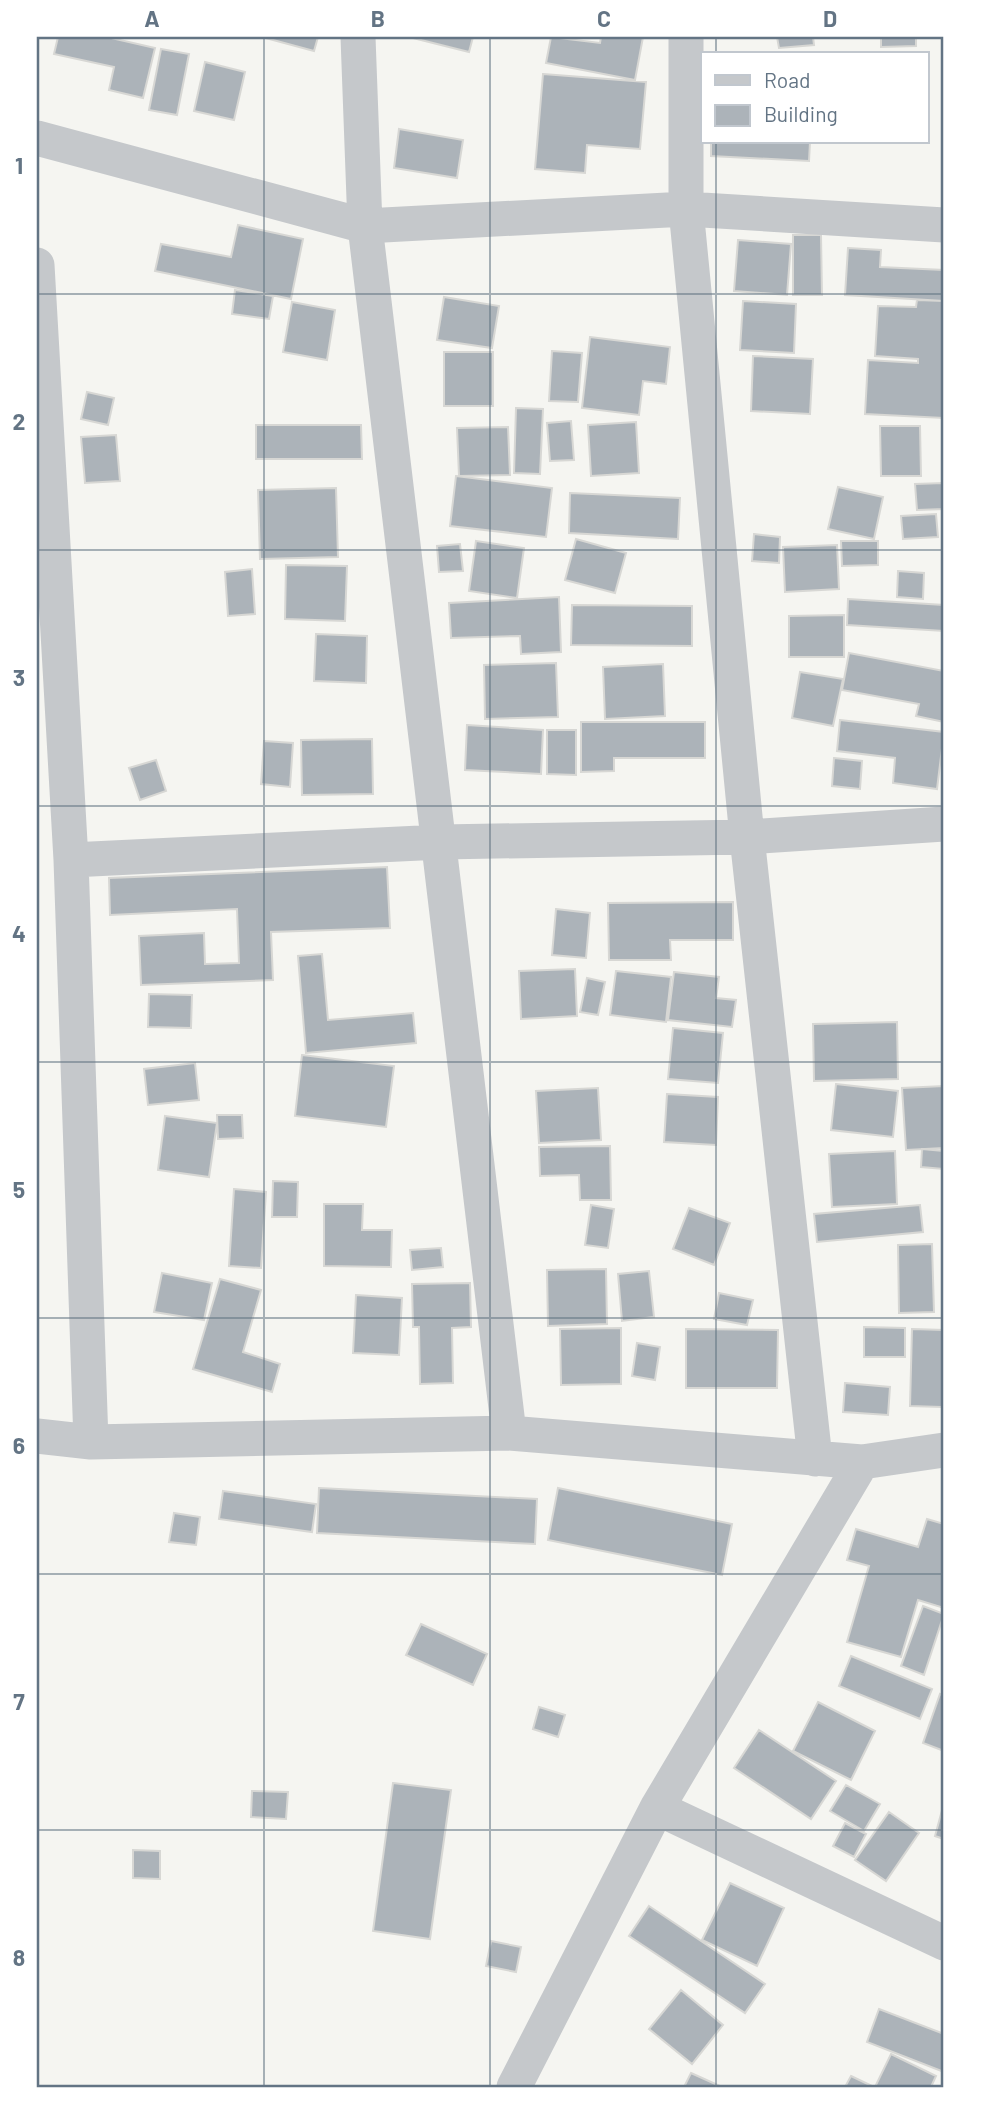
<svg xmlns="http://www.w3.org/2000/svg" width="981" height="2124" font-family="Barlow,sans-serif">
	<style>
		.building { fill: #acb3b9; stroke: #d7d7d4; stroke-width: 2 }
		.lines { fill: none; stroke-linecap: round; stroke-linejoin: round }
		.street { stroke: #c5c8cb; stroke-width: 35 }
		.grid { fill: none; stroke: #637484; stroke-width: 2; stroke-opacity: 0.55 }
		.neatline { fill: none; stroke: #637484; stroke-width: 2.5 }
		.grid-label { font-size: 23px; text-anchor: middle; font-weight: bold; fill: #637484 }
	</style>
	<rect width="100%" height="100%" fill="#f5f5f1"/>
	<path class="building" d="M58,37H107L155,48L143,98L109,90L114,67L54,54Z
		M262,37H318L314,51Z
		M409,37H473L469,52Z
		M551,37L600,43L601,37H643L635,80L546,63Z
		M777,37H813L814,45L779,48Z
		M881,37H916V46L881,47Z
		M161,49L189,54L177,115L149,110Z
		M205,62L245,72L234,120L194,111Z
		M543,74L646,82L640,149L587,145L585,173L535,169Z
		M399,129L463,140L457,178L394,168Z
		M711,142H810L809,161L711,156Z
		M238,225L303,239L291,299L155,271L161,244L231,257Z
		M793,235H821L822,295H793Z
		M738,240L791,244L787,295L734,291Z
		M848,248L881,250L880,267L944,270V301L845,295Z
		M235,290L273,296L269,319L232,314Z
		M444,297L499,306L492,348L437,340Z
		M917,300L944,301V418L865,414L868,360L918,363V359L875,356L878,306L916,307Z
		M743,301L796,304L794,353L740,350Z
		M292,302L335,310L327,360L283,352Z
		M590,337L670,347L666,384L643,381L639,415L582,408Z
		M552,351L582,353L578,402L549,401Z
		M444,352H493V406H444Z
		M753,356L813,359L810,414L751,411Z
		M87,392L114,398L108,425L81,419Z
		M516,408L543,409L540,474L514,473Z
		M571,421L574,460L550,461L547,423Z
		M636,422L639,473L591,476L588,425Z
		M256,425H361L362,459H256Z
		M880,426H920L921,476H881Z
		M508,427L510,475L459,476L457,428Z
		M116,435L120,481L85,483L81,437Z
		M456,476L552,488L546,537L450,526Z
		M944,483V509L917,510L915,484Z
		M838,487L883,497L874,539L828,529Z
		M336,488L338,557L260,559L258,490Z
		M570,493L680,498L678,539L569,533Z
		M936,514L938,537L903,539L901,516Z
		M754,534L780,537L779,563L752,561Z
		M576,539L626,553L615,593L565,580Z
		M476,541L524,548L517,598L469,591Z
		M841,541H878V565L842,566Z
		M460,544L463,571L439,572L437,546Z
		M837,545L839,589L785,592L783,547Z
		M286,565L347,566L345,621L285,619Z
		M252,569L255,614L228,616L225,572Z
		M898,571L924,573L923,599L897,597Z
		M559,597L561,652L521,654L520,636L451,638L449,603Z
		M848,599L944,605V631L847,625Z
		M572,605L692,606V646L571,645Z
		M844,615V657H789V616Z
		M316,634L367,636L366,683L314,681Z
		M849,653L944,671V722L916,716L919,704L842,690Z
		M556,663L558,717L485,719L484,665Z
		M663,664L665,716L605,719L603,667Z
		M800,672L843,679L833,726L792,718Z
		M840,720L944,732L937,789L893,783L895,758L837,751Z
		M581,722H705V758H614V771L581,772Z
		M467,725L543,730L541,774L465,770Z
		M547,730H576V775L547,774Z
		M372,739L373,794L302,795L301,740Z
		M264,741L293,743L290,787L261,784Z
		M834,758L862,761L860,789L832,786Z
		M156,760L166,791L140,800L129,768Z
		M387,867L390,928L271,932L273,980L141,985L139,936L204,933L205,964L239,963L237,909L110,915L109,878Z
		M733,902V940H670L671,960H609L608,903Z
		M556,909L590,913L586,958L552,955Z
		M322,954L328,1020L413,1013L416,1043L306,1053L298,956Z
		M575,969L577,1016L521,1019L519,971Z
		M616,971L671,977L666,1022L610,1015Z
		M674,972L719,977L716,998L736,1000L732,1027L668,1020Z
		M587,978L605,982L598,1015L580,1012Z
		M149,994L192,995L191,1028L148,1027Z
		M897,1022L898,1079L814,1081L813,1024Z
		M673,1028L723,1033L718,1083L668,1079Z
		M302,1055L394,1066L386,1127L295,1116Z
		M195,1063L199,1100L148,1105L144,1069Z
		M836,1084L898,1091L893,1137L831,1130Z
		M944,1086V1148L906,1150L902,1088Z
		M598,1088L601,1140L539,1143L536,1091Z
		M667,1094L718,1097L716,1145L664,1142Z
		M217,1115H242L243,1138L218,1139Z
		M165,1116L217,1123L209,1177L158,1170Z
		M610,1146L611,1200H580L579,1175L540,1176L539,1147Z
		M922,1149L944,1151V1169L921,1167Z
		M895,1151L897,1204L832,1207L829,1154Z
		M273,1181L298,1182L297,1217H272Z
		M234,1189L266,1192L261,1268L229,1266Z
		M324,1204H363L362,1230H392L391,1267L324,1266Z
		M591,1205L614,1209L608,1248L585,1245Z
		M920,1205L923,1232L817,1242L814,1214Z
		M689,1208L730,1223L714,1265L673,1249Z
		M932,1244L934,1312L899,1313L898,1245Z
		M441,1248L443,1267L412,1270L410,1250Z
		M606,1269L607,1324L548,1326L547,1270Z
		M649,1271L654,1317L622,1321L618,1274Z
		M162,1273L212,1283L204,1320L154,1312Z
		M220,1279L261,1290L243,1352L280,1364L272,1392L193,1369Z
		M470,1283L471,1327L452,1328L453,1383L420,1384L419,1327H413L412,1284Z
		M719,1293L753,1300L747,1325L714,1319Z
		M356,1295L402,1298L399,1355L353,1353Z
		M864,1327L905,1328V1357H864Z
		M621,1328V1384L561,1385L560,1329Z
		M686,1329L778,1330L777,1388H686Z
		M912,1329L944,1330L942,1407L910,1406Z
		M637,1343L660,1347L655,1380L632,1376Z
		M845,1383L890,1387L888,1415L843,1412Z
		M319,1488L537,1499L535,1544L317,1533Z
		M558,1488L732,1524L722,1575L548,1540Z
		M223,1491L316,1504L312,1532L219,1519Z
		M174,1513L200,1517L196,1545L169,1542Z
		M927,1519L944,1524V1608L918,1600L901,1657L847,1642L869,1566L847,1560L856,1529L918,1547Z
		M923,1606L944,1614L924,1675L901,1666Z
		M421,1624L487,1654L473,1685L406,1655Z
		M851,1656L932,1689L920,1719L839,1686Z
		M940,1694L944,1696V1751L923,1743Z
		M818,1702L875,1731L851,1780L793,1751Z
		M539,1707L565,1715L558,1737L533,1729Z
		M759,1730L836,1781L811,1819L734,1768Z
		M393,1783L451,1790L430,1939L373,1931Z
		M846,1785L880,1804L864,1831L830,1811Z
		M252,1791L288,1792L286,1819L251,1817Z
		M944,1803V1839L935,1836Z
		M889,1812L919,1833L886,1881L855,1860Z
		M845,1823L866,1834L854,1857L833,1846Z
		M133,1850L160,1851V1879L133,1878Z
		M730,1883L784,1908L757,1966L702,1940Z
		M649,1906L765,1984L745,2013L629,1936Z
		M491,1941L521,1947L516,1972L486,1966Z
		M681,1990L723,2025L692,2064L649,2029Z
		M879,2009L944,2034V2072L867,2042Z
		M891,2054L936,2076L931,2087H875Z
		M691,2073L722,2087H684Z
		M851,2076L874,2087H845Z"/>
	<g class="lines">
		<path class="street" d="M358,37L365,226L509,1433
			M686,37V209L747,837L815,1459
			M37,138L365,226L686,209L944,225
			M37,265L71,860L91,1442
			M71,860L441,842L747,837L944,824
			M37,1436L91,1442L509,1433L862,1462L944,1450
			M657,1808L944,1943
			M514,2087L657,1808L862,1462"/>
	</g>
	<path class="grid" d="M264,37V2087M490,37V2087M716,37V54M716,142V2087M37,294H944M37,550H944M37,806H944M37,1062H944M37,1318H944M37,1574H944M37,1830H944"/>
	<rect width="981" height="2124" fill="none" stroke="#ffffff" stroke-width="77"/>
	<rect x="701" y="52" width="228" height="91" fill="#ffffff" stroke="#c1c7ce" stroke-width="2"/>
	<rect x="715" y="75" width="35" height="10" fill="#c5c8cb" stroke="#c1c7ce" stroke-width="2"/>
	<text x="764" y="88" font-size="21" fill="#637484">Road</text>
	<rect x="715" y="105" width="35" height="21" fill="#acb3b9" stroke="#c1c7ce" stroke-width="2"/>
	<text x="764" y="122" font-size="21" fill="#637484">Building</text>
	<rect x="38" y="38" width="904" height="2048" class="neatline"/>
	<g class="grid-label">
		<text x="152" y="27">A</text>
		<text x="378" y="27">B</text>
		<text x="604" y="27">C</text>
		<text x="830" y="27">D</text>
		<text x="19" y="174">1</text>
		<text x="19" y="430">2</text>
		<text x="19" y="686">3</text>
		<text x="19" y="942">4</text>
		<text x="19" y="1198">5</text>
		<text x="19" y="1454">6</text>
		<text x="19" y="1710">7</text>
		<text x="19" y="1966">8</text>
	</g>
</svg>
